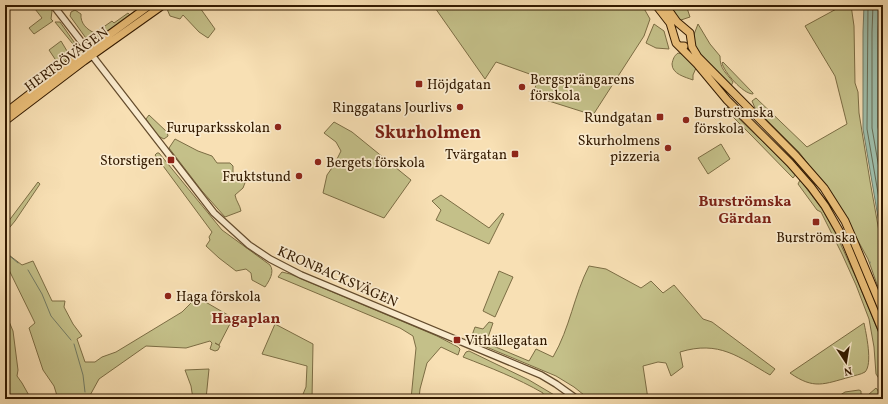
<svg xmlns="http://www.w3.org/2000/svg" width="888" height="404" font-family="Vollkorn,serif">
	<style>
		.green { fill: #c4c089; stroke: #7c6d44 }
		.water { fill: #9ebdaa; stroke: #737c66 }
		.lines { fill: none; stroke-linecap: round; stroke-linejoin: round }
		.shore { stroke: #686c55; stroke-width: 1 }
		.stream { stroke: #737c66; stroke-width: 1 }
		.minor-casing { stroke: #644c2d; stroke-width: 8 }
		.major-casing { stroke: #331a00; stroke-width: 9 }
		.minor { stroke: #faebce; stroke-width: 5.5 }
		.major { stroke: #ecc07a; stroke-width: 7 }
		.poi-dot { fill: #8f2418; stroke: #faebce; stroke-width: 1.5 }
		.labels { text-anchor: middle; stroke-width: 3.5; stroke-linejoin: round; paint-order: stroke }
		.street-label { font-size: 14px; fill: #331a00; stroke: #faebce }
		.poi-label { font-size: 14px; fill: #331a00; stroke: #faebce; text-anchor: end }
		.neighbourhood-label { font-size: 15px; font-weight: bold; fill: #7a1f14; stroke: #faebce }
		.district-label { font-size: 18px; font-weight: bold; fill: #7a1f14; stroke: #faebce }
	</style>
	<rect width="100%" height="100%" fill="#f8e0b4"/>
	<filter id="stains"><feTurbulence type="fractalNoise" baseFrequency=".005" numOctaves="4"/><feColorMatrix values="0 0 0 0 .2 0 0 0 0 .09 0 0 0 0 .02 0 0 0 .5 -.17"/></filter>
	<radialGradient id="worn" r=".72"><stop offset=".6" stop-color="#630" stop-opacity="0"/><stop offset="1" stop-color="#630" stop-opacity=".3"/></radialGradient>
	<path class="green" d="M32,5H48L52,11L51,19L53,21L34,34L29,28L42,18Z
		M172,5H198L215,29L208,38L199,32L183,15L180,19L170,16L167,9Z
		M433,5H579L581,7L584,5H642L650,19L644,36L593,115L533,96L538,77L496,62L485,79Z
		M668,5H686L690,17L678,21Z
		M840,5H851L854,26L855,83L858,92L859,113L870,181L880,237L883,246V301L868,259L837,202L799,152L755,108L752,101L756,98L807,147L847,124L835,76L805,26L840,7Z
		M75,10L81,14C80,23 87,30 95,33L112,21L114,23L128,13L131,16L94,42L88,41L70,16L71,12Z
		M55,22H60L79,49H77Z
		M654,24L664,31L669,49L656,48L646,43Z
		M698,24L710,44L720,56C720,70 726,72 733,82L731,86L695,49L693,37Z
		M61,41L70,56L59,65L49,50Z
		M678,53C686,54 691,62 696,68L693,75V80C685,77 672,74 672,64C673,59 674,56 678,53Z
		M723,62L753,93V94C743,94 724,72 722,63Z
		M727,107L796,174L793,178L751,135L726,110Z
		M149,115L167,132L168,136L164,139L158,136L146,119Z
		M334,122L352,132L411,180L384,218L323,193L327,175L334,165L341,151L336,142L324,133Z
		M175,139L198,151L212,156L217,163H230L233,166V175L234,177L246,180L243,188L235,195C236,201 240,205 241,211L225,217L202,191L169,148Z
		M721,144L730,159L708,174L698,158Z
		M157,153H159L222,230L270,265C275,272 269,281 265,287L252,280L251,273L246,269L236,271L219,258L206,246L210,240L209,237L212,232L155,155Z
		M800,180L822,209L836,234L857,280L883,343V378L880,380L876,374L874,347L869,319L856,285L842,254L821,212L817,210L798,184Z
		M38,182L40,184L15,221L5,233V226Z
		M441,195L489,228L502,213L504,214L489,244L436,220L441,210L432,201Z
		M5,252L22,265L33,261L52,301H65L64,307L73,324L82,336L77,339L85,362H95L102,357L116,352L182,312L197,297L233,318L219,345L215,343L220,346L218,350L215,351L210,349L212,343L210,341L186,348L146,346L99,379L88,399H58L54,386L43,370L29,328L35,323L9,270L5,261Z
		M589,266L606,269L641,288L651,281L663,293L674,285L703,319L712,322L775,369L770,375C739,357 719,340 680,352L683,367L671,376L666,363L658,362L643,366L648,399H589L574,387L556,376L472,341L471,338L475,327L483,329L489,322L493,323L486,343L529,361L536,349L553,357C570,328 574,295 589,266Z
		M499,271L513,277L495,317L483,311Z
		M282,272L290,274L437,336L458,347L460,349L458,355L441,347L427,363L420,389L419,399H411L416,348L413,336L400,328L278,277Z
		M5,312L13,331L18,370L17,376L22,383L31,399H5Z
		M864,323C866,333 873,364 865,372C860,375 855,375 850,377C824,384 814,390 790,373Z
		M275,324L313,344L312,399H301L306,387L307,366L262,354Z
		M469,351L529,380L561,399H543V393C517,378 491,368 463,357L466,352Z
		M209,369L206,399H193L191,386L185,370Z
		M876,388L880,393L882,399H871L868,395Z
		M859,390L861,391V394L865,395L869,399H834L845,392Z"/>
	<path class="water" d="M864,5H883V240L881,235L863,129V32Z"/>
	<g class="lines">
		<path class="shore" d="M868,5L867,129L883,222
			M873,5L872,32V128L883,191
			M879,5L878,32V127L883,156"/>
		<path class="stream" d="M5,252L18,263
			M870,263V262
			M851,267L852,266
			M28,270L42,294L51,316L71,340
			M74,344L83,375L85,392"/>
		<g class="minor-casing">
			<path id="minor" d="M53,5L214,213L249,245L270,259L301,275L541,375L556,384L577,399"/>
		</g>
		<g class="major-casing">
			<path id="major" d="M656,5L670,23L676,43L679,46H684
				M665,5L677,22L690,33L692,47L698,57L796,156L824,188L845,221L852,237L883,311
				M679,46L697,64L727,100L790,163L811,187L825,206L846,243L883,332
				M5,113L58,72L150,5
				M5,121L84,61L163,5"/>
		</g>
		<use href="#minor" class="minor"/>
		<use href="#major" class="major"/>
	</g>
	<g class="poi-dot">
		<rect x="415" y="80" width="8" height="8" rx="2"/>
		<circle cx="522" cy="87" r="4"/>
		<circle cx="460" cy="107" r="4"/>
		<rect x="656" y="113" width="8" height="8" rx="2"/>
		<circle cx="686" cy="120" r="4"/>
		<circle cx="278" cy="127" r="4"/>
		<circle cx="668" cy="148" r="4"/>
		<rect x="511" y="150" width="8" height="8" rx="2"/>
		<rect x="167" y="156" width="8" height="8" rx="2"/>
		<circle cx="318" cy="162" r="4"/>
		<circle cx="299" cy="176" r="4"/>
		<rect x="812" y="218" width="8" height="8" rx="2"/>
		<circle cx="168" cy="296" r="4"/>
		<rect x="453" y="336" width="8" height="8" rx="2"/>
	</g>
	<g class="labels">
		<g class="street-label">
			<text transform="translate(66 59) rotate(-36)" y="5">HERTSÖVÄGEN</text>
			<text transform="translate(338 276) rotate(24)" y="5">KRONBACKSVÄGEN</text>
		</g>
		<g class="poi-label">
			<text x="530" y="84" text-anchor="start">Bergsprängarens<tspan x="530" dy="16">förskola</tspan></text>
			<text x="427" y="89" text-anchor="start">Höjdgatan</text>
			<text x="452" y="112">Ringgatans Jourlivs</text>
			<text x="694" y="117" text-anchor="start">Burströmska<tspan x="694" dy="16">förskola</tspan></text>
			<text x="652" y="122">Rundgatan</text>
			<text x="270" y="132">Furuparksskolan</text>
			<text x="660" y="145">Skurholmens<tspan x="660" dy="16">pizzeria</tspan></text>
			<text x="507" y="159">Tvärgatan</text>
			<text x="163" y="165">Storstigen</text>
			<text x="326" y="167" text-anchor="start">Bergets förskola</text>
			<text x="291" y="181">Fruktstund</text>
			<text x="816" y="242" text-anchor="middle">Burströmska</text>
			<text x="176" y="301" text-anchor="start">Haga förskola</text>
			<text x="465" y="345" text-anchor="start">Vithällegatan</text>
		</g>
		<g class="neighbourhood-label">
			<text x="745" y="206">Burströmska<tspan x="745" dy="17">Gärdan</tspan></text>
			<text x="246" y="323">Hagaplan</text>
		</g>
		<g class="district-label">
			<text x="428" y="138">Skurholmen</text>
		</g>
	</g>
	<rect width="888" height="404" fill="none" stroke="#f8e0b4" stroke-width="20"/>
	<rect x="6" y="6" width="876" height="392" fill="none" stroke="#331a00" stroke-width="2"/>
	<rect x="10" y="10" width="868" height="384" fill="none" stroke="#331a00"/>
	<g transform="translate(846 362) rotate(168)" stroke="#faebce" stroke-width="3" paint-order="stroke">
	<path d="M0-3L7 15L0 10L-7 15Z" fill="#331a00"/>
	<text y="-6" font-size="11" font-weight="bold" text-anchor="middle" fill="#331a00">N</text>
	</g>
	<rect width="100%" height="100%" filter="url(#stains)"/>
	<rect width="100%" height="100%" fill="url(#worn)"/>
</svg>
